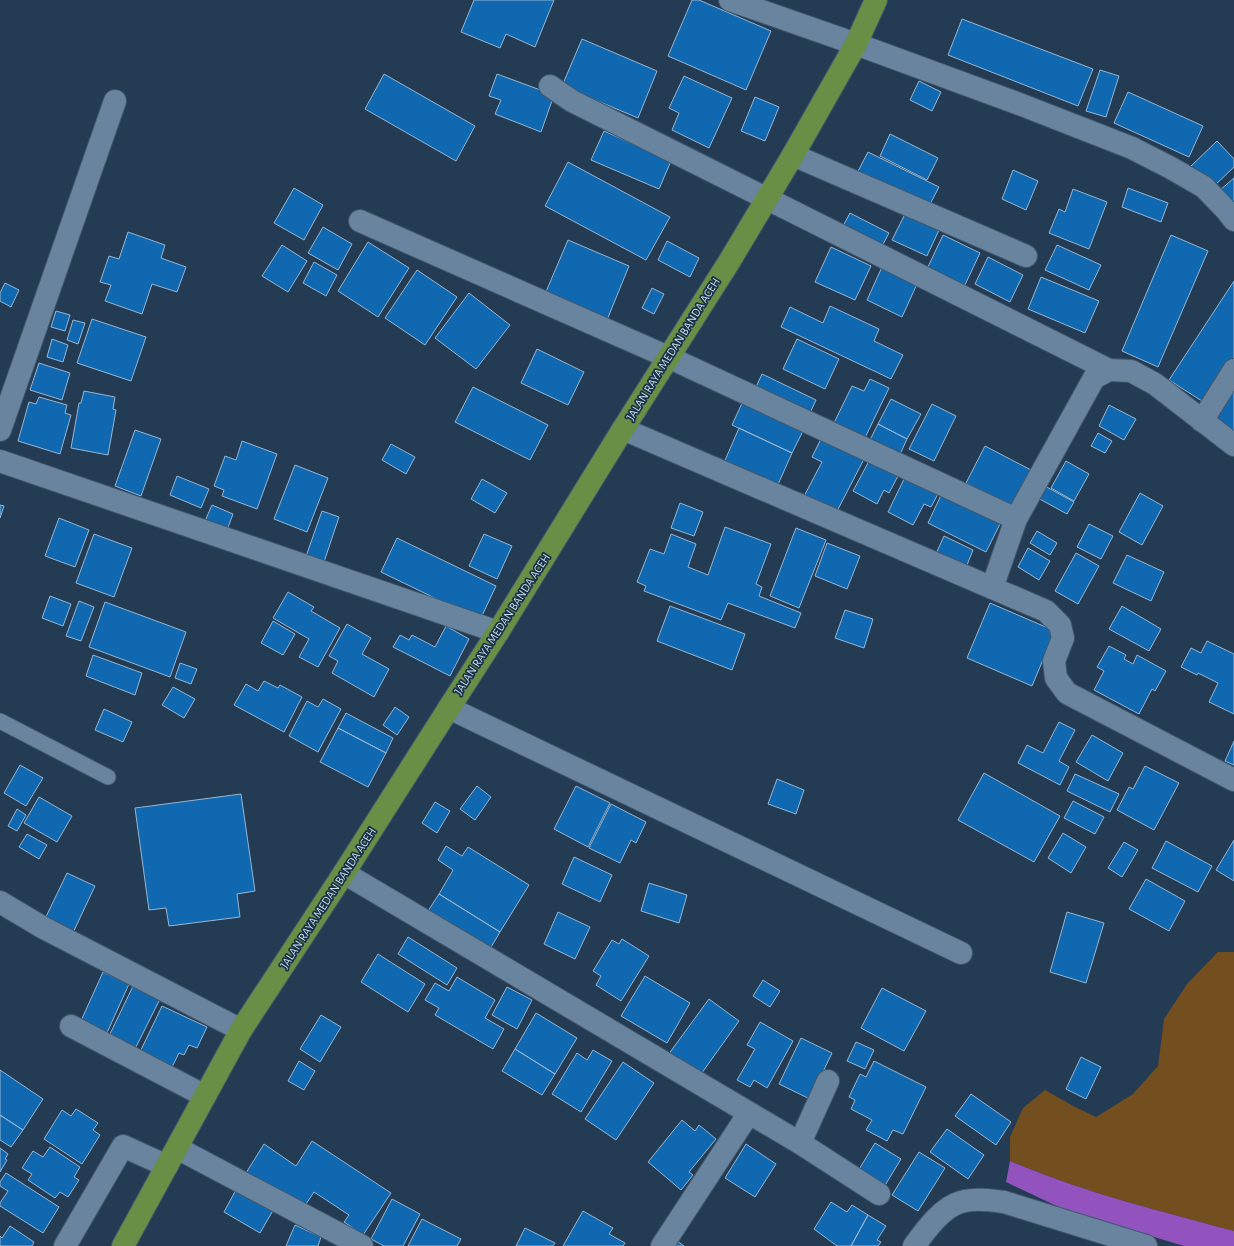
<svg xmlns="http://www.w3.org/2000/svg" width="1234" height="1246" font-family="'Alegreya Sans',sans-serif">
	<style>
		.green { fill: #734e1f }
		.water { fill: #9253bf }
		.building { fill: #1069b0; stroke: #98b5d2 }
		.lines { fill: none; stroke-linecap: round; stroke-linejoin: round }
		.service-casing { stroke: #41576b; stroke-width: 17 }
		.minor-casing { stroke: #41576b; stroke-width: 24 }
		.trunk-casing { stroke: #41576b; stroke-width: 24 }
		.service { stroke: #69849f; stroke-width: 15 }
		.minor { stroke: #69849f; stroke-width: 22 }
		.trunk { stroke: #698f46; stroke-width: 22 }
		.labels { text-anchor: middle; stroke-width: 3.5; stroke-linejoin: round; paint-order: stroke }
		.street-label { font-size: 12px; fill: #cfdeed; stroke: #193148 }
	</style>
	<rect width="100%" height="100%" fill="#233b53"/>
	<path class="green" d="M1218,952H1234V1231C1159,1211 1082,1192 1010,1161V1137L1023,1108L1045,1090L1073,1106L1096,1117L1133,1094L1158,1066L1164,1019L1187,984Z"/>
	<path class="water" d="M1010,1161C1082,1192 1159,1211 1234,1231V1246H1184L1065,1210L1006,1182Z"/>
	<path class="building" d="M474,0H554L535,47L506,34L500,48L461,32Z
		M692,0H699L771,31L746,90L668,56Z
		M962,19L1093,69L1078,106L948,55Z
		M582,39L657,71L638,118L562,86Z
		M1100,70L1119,76L1106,117L1086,111Z
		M384,74L475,126L456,161L365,109Z
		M497,74L554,95L541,132L495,114L501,100L489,96Z
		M684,76L732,98L709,148L672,130L679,113L669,108Z
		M919,81L941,92L932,111L910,100Z
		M1128,92L1203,126L1189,157L1114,123Z
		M755,97L779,107L765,141L741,131Z
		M604,131L671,161L659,189L591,160Z
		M890,134L938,158L927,180L880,156Z
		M1217,141L1234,159V167L1212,188L1191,166Z
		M868,152L939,187L928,208L857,173Z
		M568,162L670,217L646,260L545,206Z
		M1013,170L1038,181L1026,210L1002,199Z
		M1234,178V208L1219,191Z
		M294,188L323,205L304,240L274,223Z
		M1128,188L1168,203L1161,222L1122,207Z
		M1073,189L1107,202L1089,249L1049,233L1059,209L1065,212Z
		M850,213L889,233L881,248L842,228Z
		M905,214L939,230L927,256L892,240Z
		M323,227L352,244L338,270L308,253Z
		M128,232L165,245L161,258L186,267L177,292L152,284L142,314L105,301L111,285L100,282L109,256L119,259Z
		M943,235L980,253L964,287L927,269Z
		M1171,235L1208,251L1158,367L1122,351Z
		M568,240L629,266L607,320L545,294Z
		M667,241L699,258L690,277L658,260Z
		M368,242L409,268L378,317L338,291Z
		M282,245L307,261L288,292L262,276Z
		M1057,245L1101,265L1089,290L1045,270Z
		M831,247L871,266L855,300L815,282Z
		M988,257L1023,275L1010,302L975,284Z
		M314,262L337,275L326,296L303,283Z
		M882,267L917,284L902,317L867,300Z
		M417,270L457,297L425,345L385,318Z
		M1041,277L1099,301L1085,333L1028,309Z
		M1234,281V358L1205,403L1169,380Z
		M5,283L19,290L11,307L0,301V293Z
		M652,288L664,294L654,314L642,308Z
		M469,293L510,325L476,369L435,338Z
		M830,306L879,329L874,341L903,355L891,379L781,327L790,307L823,323Z
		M56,311L70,315L65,331L51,327Z
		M92,319L146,337L131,381L77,363Z
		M73,320L85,323L78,344L67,340Z
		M52,339L68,345L63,362L47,357Z
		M797,339L839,359L825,389L783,369Z
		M537,349L584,372L568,405L521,383Z
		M39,363L70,373L62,400L30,390Z
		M762,374L816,400L810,413L756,387Z
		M870,379L889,388L862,444L831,429L852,386L864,391Z
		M473,387L548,425L530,460L455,422Z
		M84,391L115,397L113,409L116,410L108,455L71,448L79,403H81Z
		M1233,392L1234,393V439L1211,422Z
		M39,397L67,405L65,413L71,415L60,454L18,441L29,402L36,404Z
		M891,399L921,414L907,439L878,424Z
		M743,401L804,429L792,453L732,425Z
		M932,404L956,416L934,461L909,449Z
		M1109,405L1136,419L1124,440L1099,426Z
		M878,424L907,439L897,461L867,446Z
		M739,428L792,453L776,489L723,465Z
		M135,430L161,439L141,496L115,486Z
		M1098,433L1112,441L1105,453L1091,446Z
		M822,437L864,459L833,519L801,502L822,462L812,457Z
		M242,441L277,454L257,509L222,496L224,490L214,486L225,456L236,460Z
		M391,444L415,457L406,474L382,460Z
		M985,446L1031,470L1013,507L966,483Z
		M869,461L898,476L889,493L884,490L877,504L853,491Z
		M1066,461L1089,474L1074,501L1051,488Z
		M295,465L328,478L307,532L274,519Z
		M906,475L939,492L931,507L924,504L913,525L888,512Z
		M177,476L209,489L201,508L170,495Z
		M482,479L507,493L495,513L471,499Z
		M1043,485L1074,502L1067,514L1036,497Z
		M943,491L1002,520L986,552L928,523Z
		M1140,493L1163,506L1142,545L1119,532Z
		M680,503L703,512L694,536L671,528Z
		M0,505L4,506L0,518Z
		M212,505L233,514L227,530L205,521Z
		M322,511L339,517L323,565L305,559Z
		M59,518L89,530L75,567L45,556Z
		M1089,524L1113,536L1101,559L1077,547Z
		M725,527L771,544L756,584L762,587L759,596L801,613L795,628L728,603L721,620L644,591L646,586L637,582L650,549L664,554L671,534L696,544L688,567L708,575Z
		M796,528L826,540L799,608L770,596Z
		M1037,531L1057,543L1050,555L1030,543Z
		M94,534L132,548L114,597L76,583Z
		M484,534L512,546L497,579L469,566Z
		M944,536L973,550L965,570L935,556Z
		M397,538L496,586L480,620L381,572Z
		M827,543L860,556L847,589L815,576Z
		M1028,548L1050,561L1039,580L1018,567Z
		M1076,553L1099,566L1078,604L1055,591Z
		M1127,555L1164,572L1151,601L1113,583Z
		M288,592L314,607L311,611L340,628L318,667L299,657L309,639L273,618Z
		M50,596L71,604L63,626L42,618Z
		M79,601L94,607L81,641L66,636Z
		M105,602L186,632L170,677L89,647Z
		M990,603L1055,631L1032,686L967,658Z
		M670,606L745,634L732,670L657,641Z
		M1122,606L1161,629L1149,651L1109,629Z
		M845,610L873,619L864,648L835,638Z
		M273,621L295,634L283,655L261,643Z
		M347,624L371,638L362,654L389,669L374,697L332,673L338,661L329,656Z
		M446,626L469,639L450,676L393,647L400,635L409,640L412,635L435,647Z
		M1207,641L1234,654V714L1209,702L1218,683L1198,673L1197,675L1181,667L1191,648L1201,653Z
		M1109,646L1126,655L1124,659L1133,664L1137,655L1166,671L1155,691L1152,689L1139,714L1094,690L1104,671L1097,667Z
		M93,655L142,673L135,695L86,676Z
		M180,663L197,669L191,684L175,678Z
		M264,681L278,688L280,685L302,697L284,732L234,705L246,684L258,691Z
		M173,687L195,699L184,718L162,705Z
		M323,699L341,709L318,752L289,736L307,701L318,707Z
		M395,707L409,717L397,735L383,725Z
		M104,709L132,722L123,742L95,730Z
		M346,713L393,738L386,753L338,728Z
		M1059,722L1075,730L1059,761L1069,767L1060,785L1018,763L1027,745L1043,753Z
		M338,728L386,753L368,787L320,762Z
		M1092,735L1123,753L1108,781L1076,762Z
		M1234,741V765L1225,761Z
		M20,765L43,778L26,806L4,793Z
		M1145,766L1179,783L1154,830L1117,810L1129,787L1133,789Z
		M984,773L1060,816L1034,862L958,820Z
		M1075,774L1119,794L1110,812L1067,791Z
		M777,779L804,790L796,814L768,804Z
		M477,786L491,797L475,820L460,809Z
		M576,786L610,803L588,847L554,829Z
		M241,794L255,891L237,894L240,917L169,926L166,908L149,910L135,808Z
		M39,797L72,816L57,842L24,823Z
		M1073,801L1104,817L1095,834L1064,818Z
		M435,802L450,811L437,833L422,823Z
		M611,804L646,822L636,843L631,840L620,863L589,848Z
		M17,809L26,815L17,831L8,826Z
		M1063,833L1086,847L1071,873L1048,858Z
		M27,834L47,845L39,859L19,847Z
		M1234,840V881L1216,870Z
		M1166,841L1212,866L1198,892L1152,868Z
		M1124,842L1138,850L1122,877L1108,868Z
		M446,846L462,856L468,847L529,885L500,932L439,894L453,870L438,860Z
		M574,857L612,875L600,902L562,884Z
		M67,873L95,886L71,937L43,923Z
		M1146,879L1185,901L1169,931L1129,909Z
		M649,883L687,895L679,923L641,911Z
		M439,894L500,932L490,949L428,911Z
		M558,912L590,927L575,959L544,944Z
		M1067,912L1104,923L1086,983L1050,972Z
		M408,937L457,968L447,985L398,954Z
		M622,939L649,956L621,1001L596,985L601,976L593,971L612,940L619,944Z
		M378,954L425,984L408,1012L361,982Z
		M103,972L129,984L106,1035L80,1023Z
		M645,976L690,1003L667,1043L621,1016Z
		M457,977L495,1000L485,1018L504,1029L493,1049L435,1015L439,1008L425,1000L435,983L449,991Z
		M763,980L780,991L770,1007L753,996Z
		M134,984L161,997L135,1049L109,1036Z
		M507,987L532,1000L517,1029L492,1015Z
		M882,988L926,1011L904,1051L861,1028Z
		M709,999L739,1021L699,1077L668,1055Z
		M162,1006L207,1027L197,1048L189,1045L184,1055L179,1053L171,1069L139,1054Z
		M536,1013L577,1038L555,1074L515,1049Z
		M321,1015L341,1027L320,1062L300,1049Z
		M760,1022L793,1041L767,1088L754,1080L750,1087L737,1080L755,1049L747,1045Z
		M801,1038L832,1053L810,1099L779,1084Z
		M856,1042L874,1050L865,1069L847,1061Z
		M515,1049L555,1074L542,1095L502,1071Z
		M593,1050L612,1061L581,1112L552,1094L577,1053L587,1060Z
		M1081,1057L1101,1067L1086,1099L1066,1089Z
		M299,1061L315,1071L304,1090L288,1081Z
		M874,1061L926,1087L903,1134L893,1130L887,1141L866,1130L872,1120L851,1109L855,1100L849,1097L860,1074L866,1077Z
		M623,1062L654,1083L616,1140L585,1119Z
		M0,1070L43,1099L23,1130L0,1115Z
		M971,1094L1011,1122L996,1145L955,1116Z
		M76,1109L98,1123L93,1130L100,1135L82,1164L44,1139L62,1110L71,1116Z
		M0,1115L23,1130L11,1147L0,1140Z
		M682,1120L695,1131L699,1125L716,1139L689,1172L693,1175L681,1190L648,1162Z
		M947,1129L984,1155L968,1179L930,1152Z
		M312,1141L391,1193L363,1235L344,1222L349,1215L314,1192L302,1210L246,1173L264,1144L296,1166Z
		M875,1143L901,1159L884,1187L858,1171Z
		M746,1144L776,1164L755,1197L725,1178Z
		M50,1147L80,1167L74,1177L79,1180L68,1197L60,1192L55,1198L28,1180L32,1174L22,1168L33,1151L43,1157Z
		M0,1148L8,1154L5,1159L7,1160L0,1172Z
		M919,1152L945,1168L918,1211L892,1195Z
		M6,1173L59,1207L43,1233L0,1206V1203L8,1191L0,1186V1182Z
		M238,1186L275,1207L260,1233L224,1212Z
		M392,1199L420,1214L403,1246H384L371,1239Z
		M831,1202L847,1212L852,1205L868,1215L851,1246H837L814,1229Z
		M583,1211L613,1228L609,1234L625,1243L623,1246H563Z
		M868,1215L886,1226L877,1240L881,1242L878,1246H851Z
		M422,1219L461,1239L457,1246H408Z
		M295,1225L321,1237L318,1246H286Z
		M10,1226L34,1242L32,1246H0V1236L2,1238Z
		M525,1228L555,1243L553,1246H516Z
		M677,1241L684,1246H673Z"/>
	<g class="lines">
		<g class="service-casing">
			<path id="service" d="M0,721L108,777"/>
		</g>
		<g class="minor-casing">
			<path id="minor" d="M730,0L856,44L1022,105L1132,148L1171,168L1204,187L1227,211L1234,220
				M550,86L572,101L1109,370
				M793,155L1026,256
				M360,221L668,357L1016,519
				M1202,421L1234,370
				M623,429L1046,611L1060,625L1063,638L1054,661L1056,678L1067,693L1234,780
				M0,430L115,101
				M0,461L498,632
				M992,588L1016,519L1094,378L1109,370L1131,371L1155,384L1234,445
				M449,708L961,953
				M344,873L800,1143L879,1194
				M0,902L42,927L241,1030
				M71,1026L205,1096
				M800,1143L828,1081
				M177,1148L362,1246
				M65,1246L123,1146L167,1166
				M662,1246L749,1113
				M914,1246C925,1231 942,1207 961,1202C974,1198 990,1200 1004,1202L1146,1246"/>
		</g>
		<g class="trunk-casing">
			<path id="trunk" d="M123,1246L241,1030L344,873L449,708L498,632L623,429L729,262L793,155L856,44L876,0"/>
		</g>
		<use href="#service" class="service"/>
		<use href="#minor" class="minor"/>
		<use href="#trunk" class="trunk"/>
	</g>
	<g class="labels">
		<g class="street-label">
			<text transform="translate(673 349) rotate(-58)" y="4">JALAN RAYA MEDAN BANDA ACEH</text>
			<text transform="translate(502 624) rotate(-57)" y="4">JALAN RAYA MEDAN BANDA ACEH</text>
			<text transform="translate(328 898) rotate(-57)" y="4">JALAN RAYA MEDAN BANDA ACEH</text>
		</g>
	</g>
</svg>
